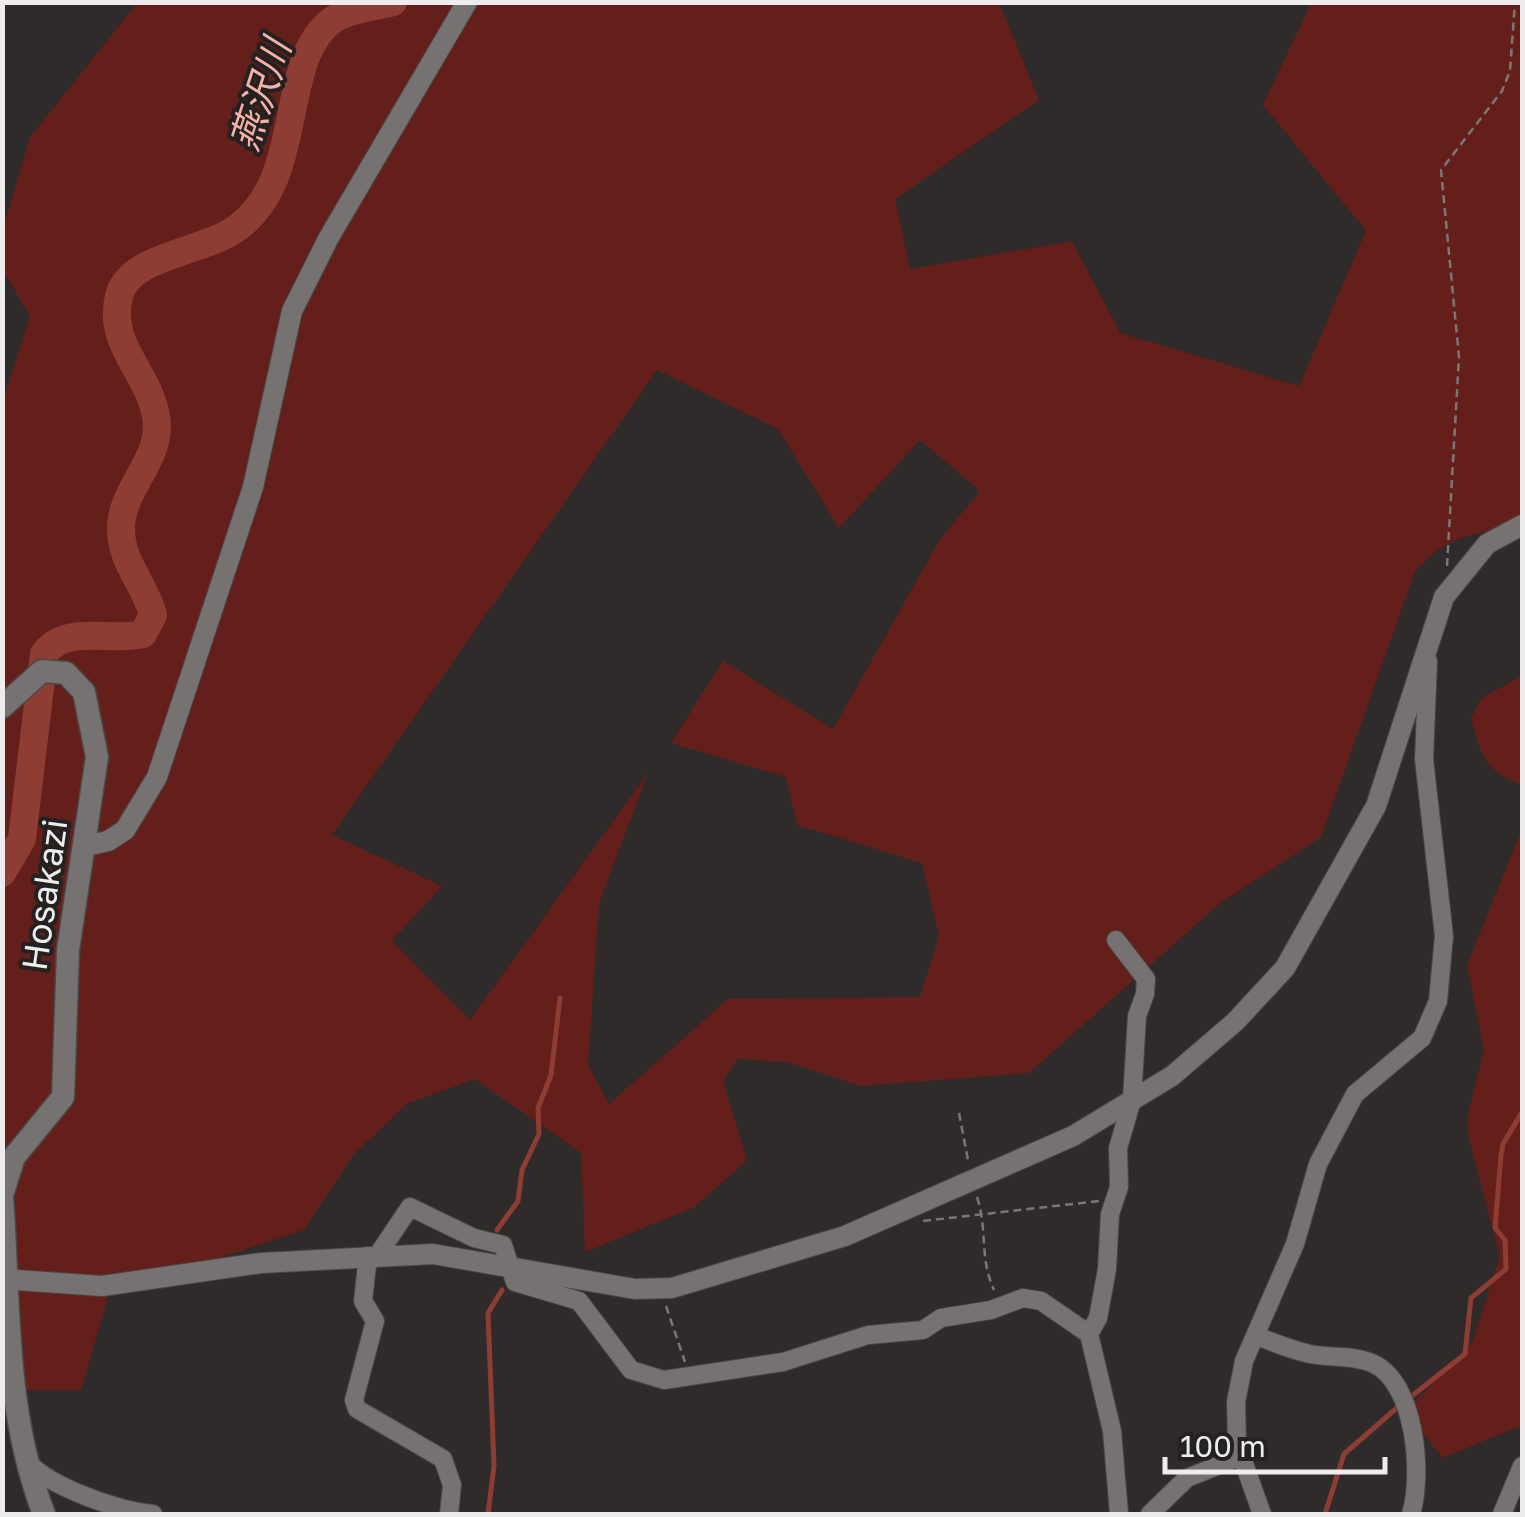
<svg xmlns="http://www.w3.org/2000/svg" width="1525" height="1517" font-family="'Golos Text','Noto Sans JP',sans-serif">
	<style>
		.green { fill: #651f1a; fill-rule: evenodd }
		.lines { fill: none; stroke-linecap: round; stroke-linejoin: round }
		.stream { stroke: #8e3d35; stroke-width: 5 }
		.river { stroke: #8e3d35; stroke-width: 28 }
		.minor-casing { stroke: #4a4747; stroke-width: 20 }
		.tertiary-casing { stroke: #4a4747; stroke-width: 22 }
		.secondary-casing { stroke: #4a4747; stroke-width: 25 }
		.path { stroke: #7a7877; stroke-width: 2.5; stroke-dasharray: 8 5; stroke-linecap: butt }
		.minor { stroke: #757271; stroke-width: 18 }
		.tertiary { stroke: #757271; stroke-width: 20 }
		.secondary { stroke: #757271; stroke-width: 22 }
		.labels { text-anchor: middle; stroke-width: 8; stroke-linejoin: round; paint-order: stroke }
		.street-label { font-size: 35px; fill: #eeecec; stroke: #242121 }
		.water-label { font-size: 38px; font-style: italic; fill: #f8b1a7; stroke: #242121 }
	</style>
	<rect width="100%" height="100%" fill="#2e2b2a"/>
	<path class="green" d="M137,3H999L1039,100L895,199L910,269L1072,241L1120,333L1299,386L1366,231L1263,105L1311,3H1522V528C1474,532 1449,534 1415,571L1321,837L1218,905L1029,1073L861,1086L787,1062L737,1059L723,1081L747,1160L695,1207L585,1252L581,1153L475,1079L408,1103L353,1155L304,1230L109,1294L81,1390H3L2,404L30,316L3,270L2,232L30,137ZM657,370L778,429L839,528L920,440L980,491L939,541L833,729L723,661L671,743L786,777L797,825L922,863L939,936L920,997L728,999L609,1104L588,1065L599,903L648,773L470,1020L392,941L442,886L332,835Z
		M1522,676V785C1483,770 1482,756 1471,718L1482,698Z
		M1522,829V1430L1518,1427L1442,1458L1406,1410L1472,1343L1500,1256L1469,1139L1467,1118L1484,1050L1467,965Z"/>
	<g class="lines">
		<path class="stream" d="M497,1230L518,1201L522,1170L539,1134L538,1108L551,1075L560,998
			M1408,1399L1465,1354L1471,1298L1506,1269L1505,1240L1495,1228L1501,1155L1503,1144L1522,1112
			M488,1514L494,1466L488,1313L502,1290
			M1325,1514L1344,1454L1399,1406"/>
		<path class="river" d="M2,873L22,839L44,654C65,624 110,642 143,634L153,615C146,586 121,562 121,530C120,488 164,459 156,416C148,371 107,345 119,296C129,255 203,253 237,228C308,177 276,59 334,19C349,9 376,7 393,2"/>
		<g class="minor-casing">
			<path id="minor" d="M368,1256L363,1301L375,1321L354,1400L357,1409L443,1459L452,1485L449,1514
				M377,1256L410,1207L474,1238L503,1245L515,1282L579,1301L631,1370L664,1380L783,1362L868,1335L923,1330L941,1318L991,1310L1023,1298L1041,1301L1089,1334L1112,1431L1119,1514
				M1089,1334L1098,1318L1107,1269L1110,1214L1119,1187L1118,1148L1132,1100L1137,1016L1145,994L1146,979L1116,940
				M1257,1336C1274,1343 1291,1350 1310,1354C1329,1358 1353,1355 1372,1363C1416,1382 1423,1475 1411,1514
				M27,1461C49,1487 119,1511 153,1514
				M1150,1514L1187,1478L1242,1456
				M1262,1514L1237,1444L1236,1402L1244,1361L1295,1244L1318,1164L1355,1094L1422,1038L1438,1001L1444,936L1424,759L1428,661
				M1502,1514L1522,1466"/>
		</g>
		<g class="tertiary-casing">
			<path id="tertiary" d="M86,846L108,841L125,830L157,777L253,487L292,311L328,239L467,2
				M2,1279L102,1286L261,1263L433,1254L635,1289L672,1288L845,1236L1073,1136L1172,1076L1235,1022L1285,968L1376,806L1444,597L1487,544L1522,525"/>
		</g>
		<g class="secondary-casing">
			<path id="secondary" d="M2,707L42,671L66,673L84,692L97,757L68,950L63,1097L14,1157L2,1195
				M2,1197C10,1305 4,1411 44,1514"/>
		</g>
		<path class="path" d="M1447,566L1459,357L1441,170L1502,91L1510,71L1515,2
			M959,1113L968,1160
			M977,1197C988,1231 979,1257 994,1290
			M923,1221L1099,1201
			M666,1306L685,1362"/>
		<use href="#minor" class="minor"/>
		<use href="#tertiary" class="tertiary"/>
		<use href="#secondary" class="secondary"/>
	</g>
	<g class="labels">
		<g class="street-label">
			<text transform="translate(45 895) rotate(-82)" y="12">Hosakazi</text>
		</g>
		<g class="water-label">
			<text transform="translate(261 95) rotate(-72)" y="13">燕沢川</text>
		</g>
	</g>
	<rect width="1525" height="1517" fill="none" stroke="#eeecec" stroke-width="10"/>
	<path d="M1165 1457v15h220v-15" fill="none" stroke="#eeecec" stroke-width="5"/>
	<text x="1180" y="1457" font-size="30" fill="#eeecec" stroke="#242121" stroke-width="8" paint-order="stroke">100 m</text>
</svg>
